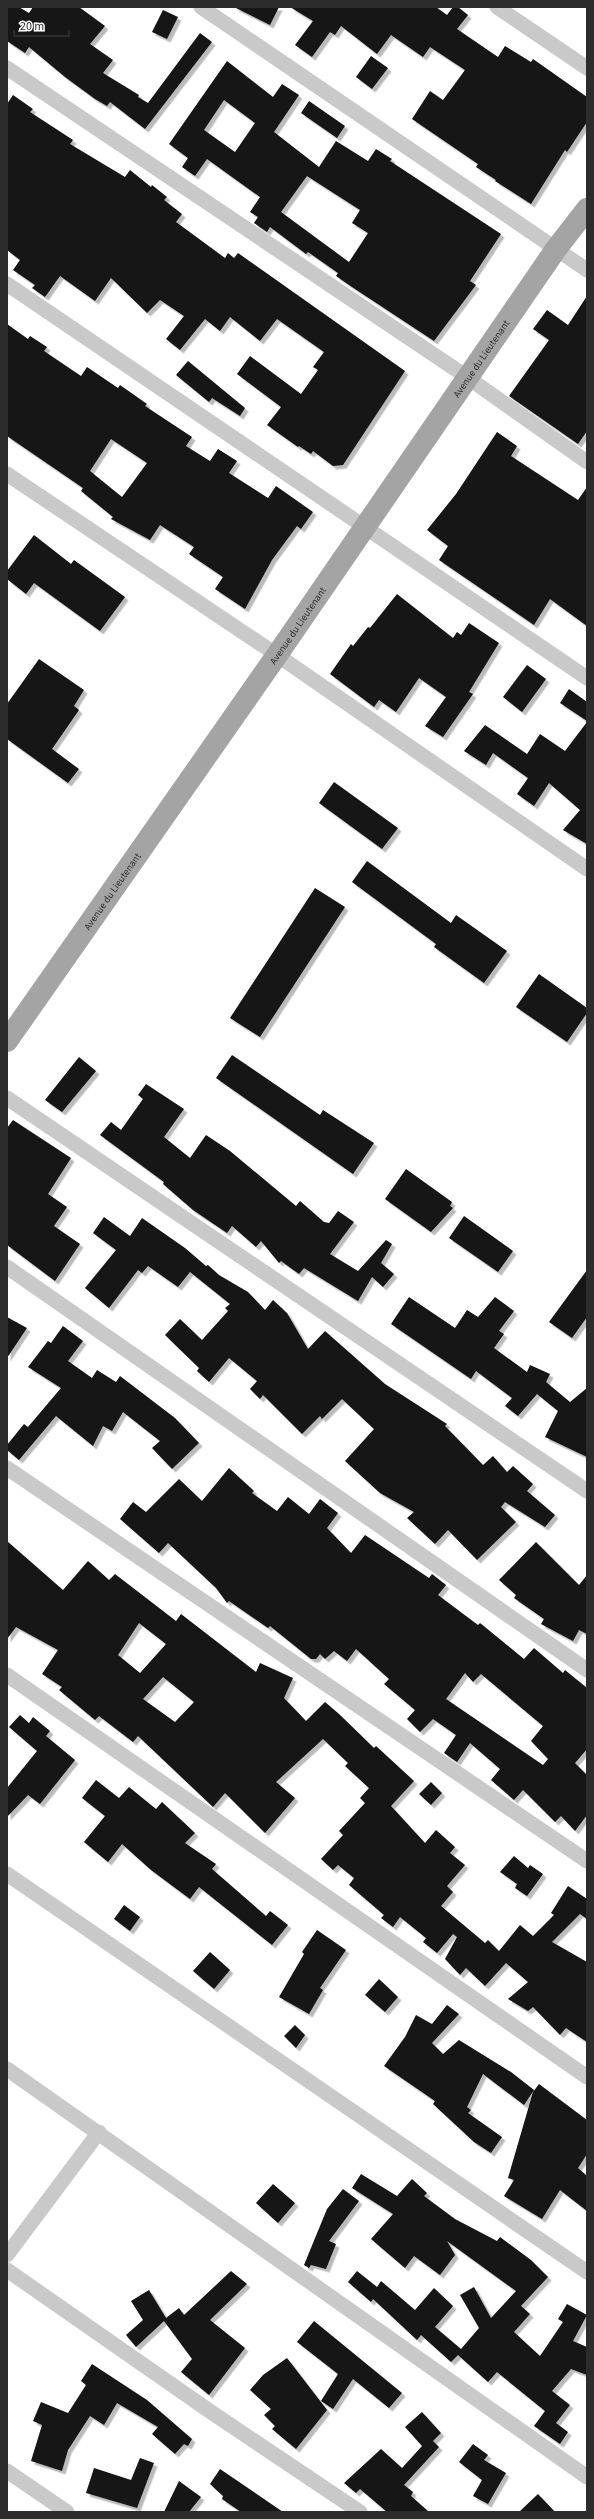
<svg xmlns="http://www.w3.org/2000/svg" width="594" height="2519" font-family="'Source Sans 3',sans-serif">
	<style>
		.building { fill: #131313; fill-rule: evenodd; filter: url(#shadow) }
		.lines { fill: none; stroke-linecap: round; stroke-linejoin: round }
		.street { stroke: #c9c9c9; stroke-width: 15 }
		.primary { stroke: #a4a4a4; stroke-width: 22 }
		.labels { text-anchor: middle; stroke-width: 4; stroke-linejoin: round; paint-order: stroke }
		.street-label { font-size: 10px; fill: #2c2c2c; stroke: #fff }
	</style>
	<defs>
		<filter id="shadow"><feDropShadow dx="3.5" dy="3.5" stdDeviation="0" flood-color="#0004"/></filter>
	</defs>
	<rect width="100%" height="100%" fill="#fff"/>
	<path class="building" d="M7,7H19L29,13L33,7H79L105,26L90,44L113,60L103,73L139,95L138,97L148,103L200,33L212,42L145,129L110,102L107,106L95,99L65,77L29,47L25,53L7,41Z
		M234,7H279L270,25Z
		M290,7H436L447,15L453,7H458L468,15L457,29L498,57L505,46L531,62L533,59L587,97V122L567,152L565,150L531,204L495,181L496,180L476,167L478,164L412,119L430,91L443,100L465,70L430,47L423,57L391,35L377,54L341,26L335,35L330,32L312,57L295,45L313,21Z
		M163,10L178,17L167,39L152,32Z
		M371,56L388,68L372,89L356,77Z
		M227,61L273,97L282,84L299,95L274,132L319,167L336,141L368,161L376,149L392,159L390,161L501,234L470,281L476,285L434,341L352,287L336,276L338,273L308,252L306,254L270,227L267,232L254,223L258,217L250,212L260,197L207,159L195,176L182,167L188,158L169,144ZM224,100L255,123L235,152L204,130ZM307,176L360,210L352,223L368,233L349,262L281,212Z
		M13,95L33,109L30,112L73,140L70,144L125,177L130,170L151,187L152,185L167,197L164,200L182,214L176,222L225,258L228,253L234,258L238,253L405,371L343,465L333,466L313,451L311,454L299,446L298,447L267,425L281,407L237,374L250,356L301,394L318,370L313,367L324,352L277,319L260,341L230,317L220,331L205,319L180,350L166,339L184,316L160,300L147,313L111,278L95,301L60,276L45,297L32,288L35,285L13,270L20,260L7,250V104Z
		M309,101L345,126L337,138L301,113Z
		M587,296V431L578,444L509,396L549,340L533,329L547,310L568,325Z
		M7,324L28,339L30,336L47,347L44,351L81,376L87,367L118,388L120,385L147,404L145,406L192,437L186,446L210,461L218,449L237,461L229,473L268,498L276,486L313,512L301,529L297,526L272,560L245,609L215,589L223,577L189,554L194,547L160,525L150,540L111,519L113,517L81,491L83,488L7,436ZM111,439L147,463L122,497L90,471Z
		M188,361L245,408L240,416L212,398L209,402L176,375Z
		M497,432L517,446L511,456L578,500L587,487V626L550,599L534,625L439,560L448,546L427,530L456,494Z
		M34,535L71,564L74,560L125,597L100,631L34,583L26,594L7,579V571Z
		M397,594L453,638L457,632L461,635L469,623L499,643L469,692L473,694L443,737L425,726L446,697L419,678L396,712L379,700L374,707L330,674L351,644L353,646L368,627L370,628Z
		M39,659L84,690L74,706L79,710L52,749L79,769L68,783L7,739V704Z
		M527,665L546,679L522,712L503,697Z
		M569,689L587,702V721L560,703Z
		M587,722V844L563,830L580,810L549,783L534,806L517,794L528,778L493,753L486,765L464,751L485,725L527,754L540,734L565,751Z
		M334,782L398,828L382,849L319,803Z
		M367,861L451,923L456,915L507,951L484,983L434,947L436,944L352,882Z
		M315,888L345,907L260,1037L230,1018Z
		M539,974L587,1008V1013L567,1042L516,1007Z
		M232,1055L320,1115L323,1110L374,1143L353,1174L216,1078Z
		M79,1057L96,1071L62,1112L45,1100Z
		M146,1084L184,1109L164,1137L190,1158L206,1135L230,1151L296,1206L300,1201L324,1222L329,1223L338,1211L354,1222L330,1254L358,1271L386,1240L392,1244L381,1263L394,1274L383,1287L372,1277L358,1301L304,1268L299,1274L281,1261L279,1263L261,1241L256,1247L232,1226L227,1233L193,1210L163,1184L164,1182L100,1135L111,1122L121,1130L143,1099L138,1095Z
		M13,1120L71,1158L48,1194L67,1207L54,1226L80,1244L55,1281L7,1245V1128Z
		M406,1169L452,1202L450,1206L453,1208L431,1232L385,1199Z
		M464,1216L513,1251L498,1272L449,1238Z
		M104,1217L130,1236L142,1218L185,1248L206,1266L208,1265L219,1275L248,1292L265,1310L273,1300L287,1313L308,1349L325,1331L385,1384L447,1424L445,1426L483,1465L493,1456L507,1472L513,1466L533,1484L527,1491L555,1515L545,1527L505,1502L501,1507L516,1522L477,1560L448,1530L435,1544L407,1518L414,1512L380,1493L345,1461L374,1429L342,1399L322,1419L320,1416L302,1434L263,1395L260,1399L250,1389L257,1381L229,1358L209,1382L197,1371L199,1368L165,1335L180,1319L202,1340L228,1311L225,1308L230,1304L190,1272L178,1287L148,1266L142,1273L138,1270L109,1308L85,1288L116,1250L93,1233Z
		M587,1270V1317L572,1338L549,1322Z
		M409,1297L455,1328L467,1310L478,1317L495,1297L514,1311L499,1331L504,1334L494,1348L527,1372L530,1365L550,1374L546,1382L570,1402L587,1388V1457L545,1437L558,1411L537,1394L518,1416L505,1406L512,1398L476,1371L471,1379L391,1324Z
		M7,1317L27,1328L7,1358Z
		M63,1326L83,1341L68,1361L92,1378L97,1370L116,1382L120,1376L175,1418L199,1443L172,1469L152,1448L160,1441L123,1412L112,1431L103,1426L93,1446L56,1416L19,1460L7,1450V1445L24,1424L28,1427L61,1388L28,1367L48,1341L51,1343Z
		M229,1468L254,1491L252,1493L277,1511L288,1497L309,1514L320,1499L338,1513L327,1528L351,1553L365,1535L429,1578L432,1574L446,1585L438,1595L478,1625L480,1623L524,1659L534,1648L563,1673L565,1670L587,1688V1749L575,1763L587,1775V1815L575,1831L561,1816L555,1822L523,1790L514,1800L491,1780L500,1769L470,1743L457,1762L444,1753L456,1735L433,1719L420,1732L407,1719L415,1710L384,1684L389,1679L356,1649L347,1661L334,1651L325,1659L320,1654L316,1659H311L270,1626L268,1628L229,1601L227,1603L216,1588L168,1543L159,1553L120,1519L133,1502L146,1512L179,1479L202,1501ZM465,1673L473,1682L481,1674L543,1726L531,1741L548,1759L543,1765L446,1699Z
		M7,1541L63,1590L88,1561L109,1580L115,1574L176,1621L181,1614L256,1672L260,1663L293,1678L284,1698L306,1721L325,1702L339,1714L374,1748L376,1746L414,1781L391,1806L425,1843L436,1830L455,1847L450,1853L465,1865L447,1886L453,1892L441,1906L485,1943L488,1940L499,1951L520,1925L533,1936L554,1915L551,1913L568,1886L587,1899V1919L580,1914L552,1942L587,1962V2042L566,2028L560,2035L533,2007L528,2011L508,1999L528,1982L506,1963L485,1986L466,1968L460,1975L445,1959L457,1937L453,1934L437,1953L423,1942L426,1938L400,1917L393,1927L381,1918L384,1915L349,1885L354,1878L338,1865L333,1870L321,1859L343,1835L339,1831L365,1803L360,1798L369,1788L345,1766L348,1763L323,1739L276,1782L295,1798L265,1833L225,1793L213,1807L138,1736L133,1742L99,1716L95,1720L59,1690L62,1687L42,1674L58,1650L16,1627L7,1639ZM139,1623L166,1644L140,1673L118,1655ZM163,1677L194,1702L175,1722L143,1699Z
		M536,1542L579,1585L587,1575V1634L579,1630L573,1641L541,1624L544,1619L514,1598L516,1595L499,1580Z
		M20,1715L29,1723L33,1717L50,1731L46,1736L75,1760L40,1804L28,1795L7,1817V1788L37,1751L9,1727Z
		M96,1780L119,1798L129,1787L156,1809L162,1802L195,1833L185,1843L216,1864L212,1869L266,1916L270,1911L288,1925L272,1945L199,1887L190,1899L151,1870L122,1844L108,1862L84,1842L105,1816L82,1798Z
		M431,1782L442,1793L431,1805L419,1794Z
		M514,1856L528,1868L530,1865L543,1874L527,1896L515,1888L517,1884L500,1872Z
		M124,1905L140,1917L130,1931L114,1919Z
		M317,1930L346,1950L320,1988L323,1990L309,2014L279,1997L304,1954L302,1952Z
		M210,1952L230,1970L214,1989L193,1971Z
		M379,1979L398,1997L385,2012L365,1995Z
		M447,2005L459,2014L432,2043L443,2054L459,2040L511,2072L534,2090L524,2105L483,2074L467,2107L471,2110L468,2113L502,2137L491,2153L474,2142L433,2104L435,2101L384,2066L405,2037L416,2015L432,2024Z
		M295,2025L305,2035L296,2048L284,2036Z
		M539,2084L587,2120V2154L578,2168L587,2176V2211L560,2190L542,2219L504,2196L514,2180L508,2178L533,2092Z
		M361,2174L397,2196L412,2179L427,2193L424,2196L455,2219L497,2241L500,2237L531,2260L548,2277L521,2306L530,2314L514,2332L540,2356L563,2322L558,2319L567,2304L587,2315L573,2341L587,2347V2375L571,2369L552,2391L570,2405L556,2423L568,2432L560,2444L534,2426L545,2411L497,2372L488,2382L458,2355L451,2362L421,2335L417,2340L373,2299L371,2302L348,2282L357,2271L377,2287L381,2281L415,2310L434,2288L453,2306L435,2327L461,2349L479,2328L460,2295L474,2287L491,2318L516,2291L447,2241L455,2255L440,2275L414,2256L405,2268L371,2239L393,2214L352,2188Z
		M273,2184L295,2203L278,2223L256,2203Z
		M343,2189L359,2201L329,2241L336,2244L326,2269L311,2265L309,2268L304,2265L327,2209Z
		M231,2271L247,2284L210,2320L245,2348L209,2395L181,2372L192,2359L164,2321L136,2347L126,2335L143,2320L131,2301L149,2290L166,2318L179,2308L184,2315Z
		M314,2321L402,2393L389,2408L353,2379L333,2409L321,2401L338,2374L297,2342Z
		M287,2358L327,2410L296,2449L272,2429L275,2426L264,2415L271,2409L250,2390L263,2375Z
		M92,2364L147,2400L192,2439L188,2446L184,2444L175,2454L152,2434L158,2427L117,2403L104,2425L90,2416L68,2450L62,2471L31,2461L42,2425L33,2421L41,2402L68,2413L86,2385L81,2381Z
		M422,2412L441,2433L433,2441L439,2447L404,2485L413,2492L411,2496L429,2512H387L360,2489L356,2493L344,2483L381,2449L402,2468L422,2446L405,2427Z
		M473,2444L488,2455L484,2460L506,2473L488,2504L473,2496L482,2480L459,2462Z
		M140,2458L154,2463L137,2508L86,2493L94,2468L131,2480Z
		M220,2469L283,2512H241L222,2499L223,2496L210,2484Z
		M179,2481L201,2497L189,2512H164Z
		M538,2494L555,2512H519Z"/>
	<g class="lines">
		<path class="street" d="M201,7L587,270
			M497,7L587,68
			M7,68L467,377L587,462
			M7,284L587,678
			M7,474L277,655L587,869
			M7,1098L587,1491
			M7,1267L587,1670
			M7,1468L587,1861
			M7,1675L587,2077
			M7,1874L587,2272
			M7,2069L587,2477
			M7,2255L99,2132
			M7,2270L211,2412L360,2512
			M7,2471L67,2512"/>
		<path class="primary" id="s1" d="M7,1041L277,655L556,249L587,209"/>
	</g>
	<g class="labels">
		<g class="street-label">
			<text dy="4" stroke="none"><textPath href="#s1" startOffset="831">Avenue du Lieutenant</textPath></text>
			<text dy="4" stroke="none"><textPath href="#s1" startOffset="507">Avenue du Lieutenant</textPath></text>
			<text dy="4" stroke="none"><textPath href="#s1" startOffset="183">Avenue du Lieutenant</textPath></text>
		</g>
	</g>
	<rect width="594" height="2519" fill="none" stroke="#2c2c2c" stroke-width="16"/>
	<path d="M14 30v6h55v-6" fill="none" stroke="#2c2c2c" stroke-width="2"/>
	<text x="20" y="30" font-size="12" fill="#2c2c2c" stroke="#ffffff" stroke-width="3" paint-order="stroke">20 m</text>
</svg>
